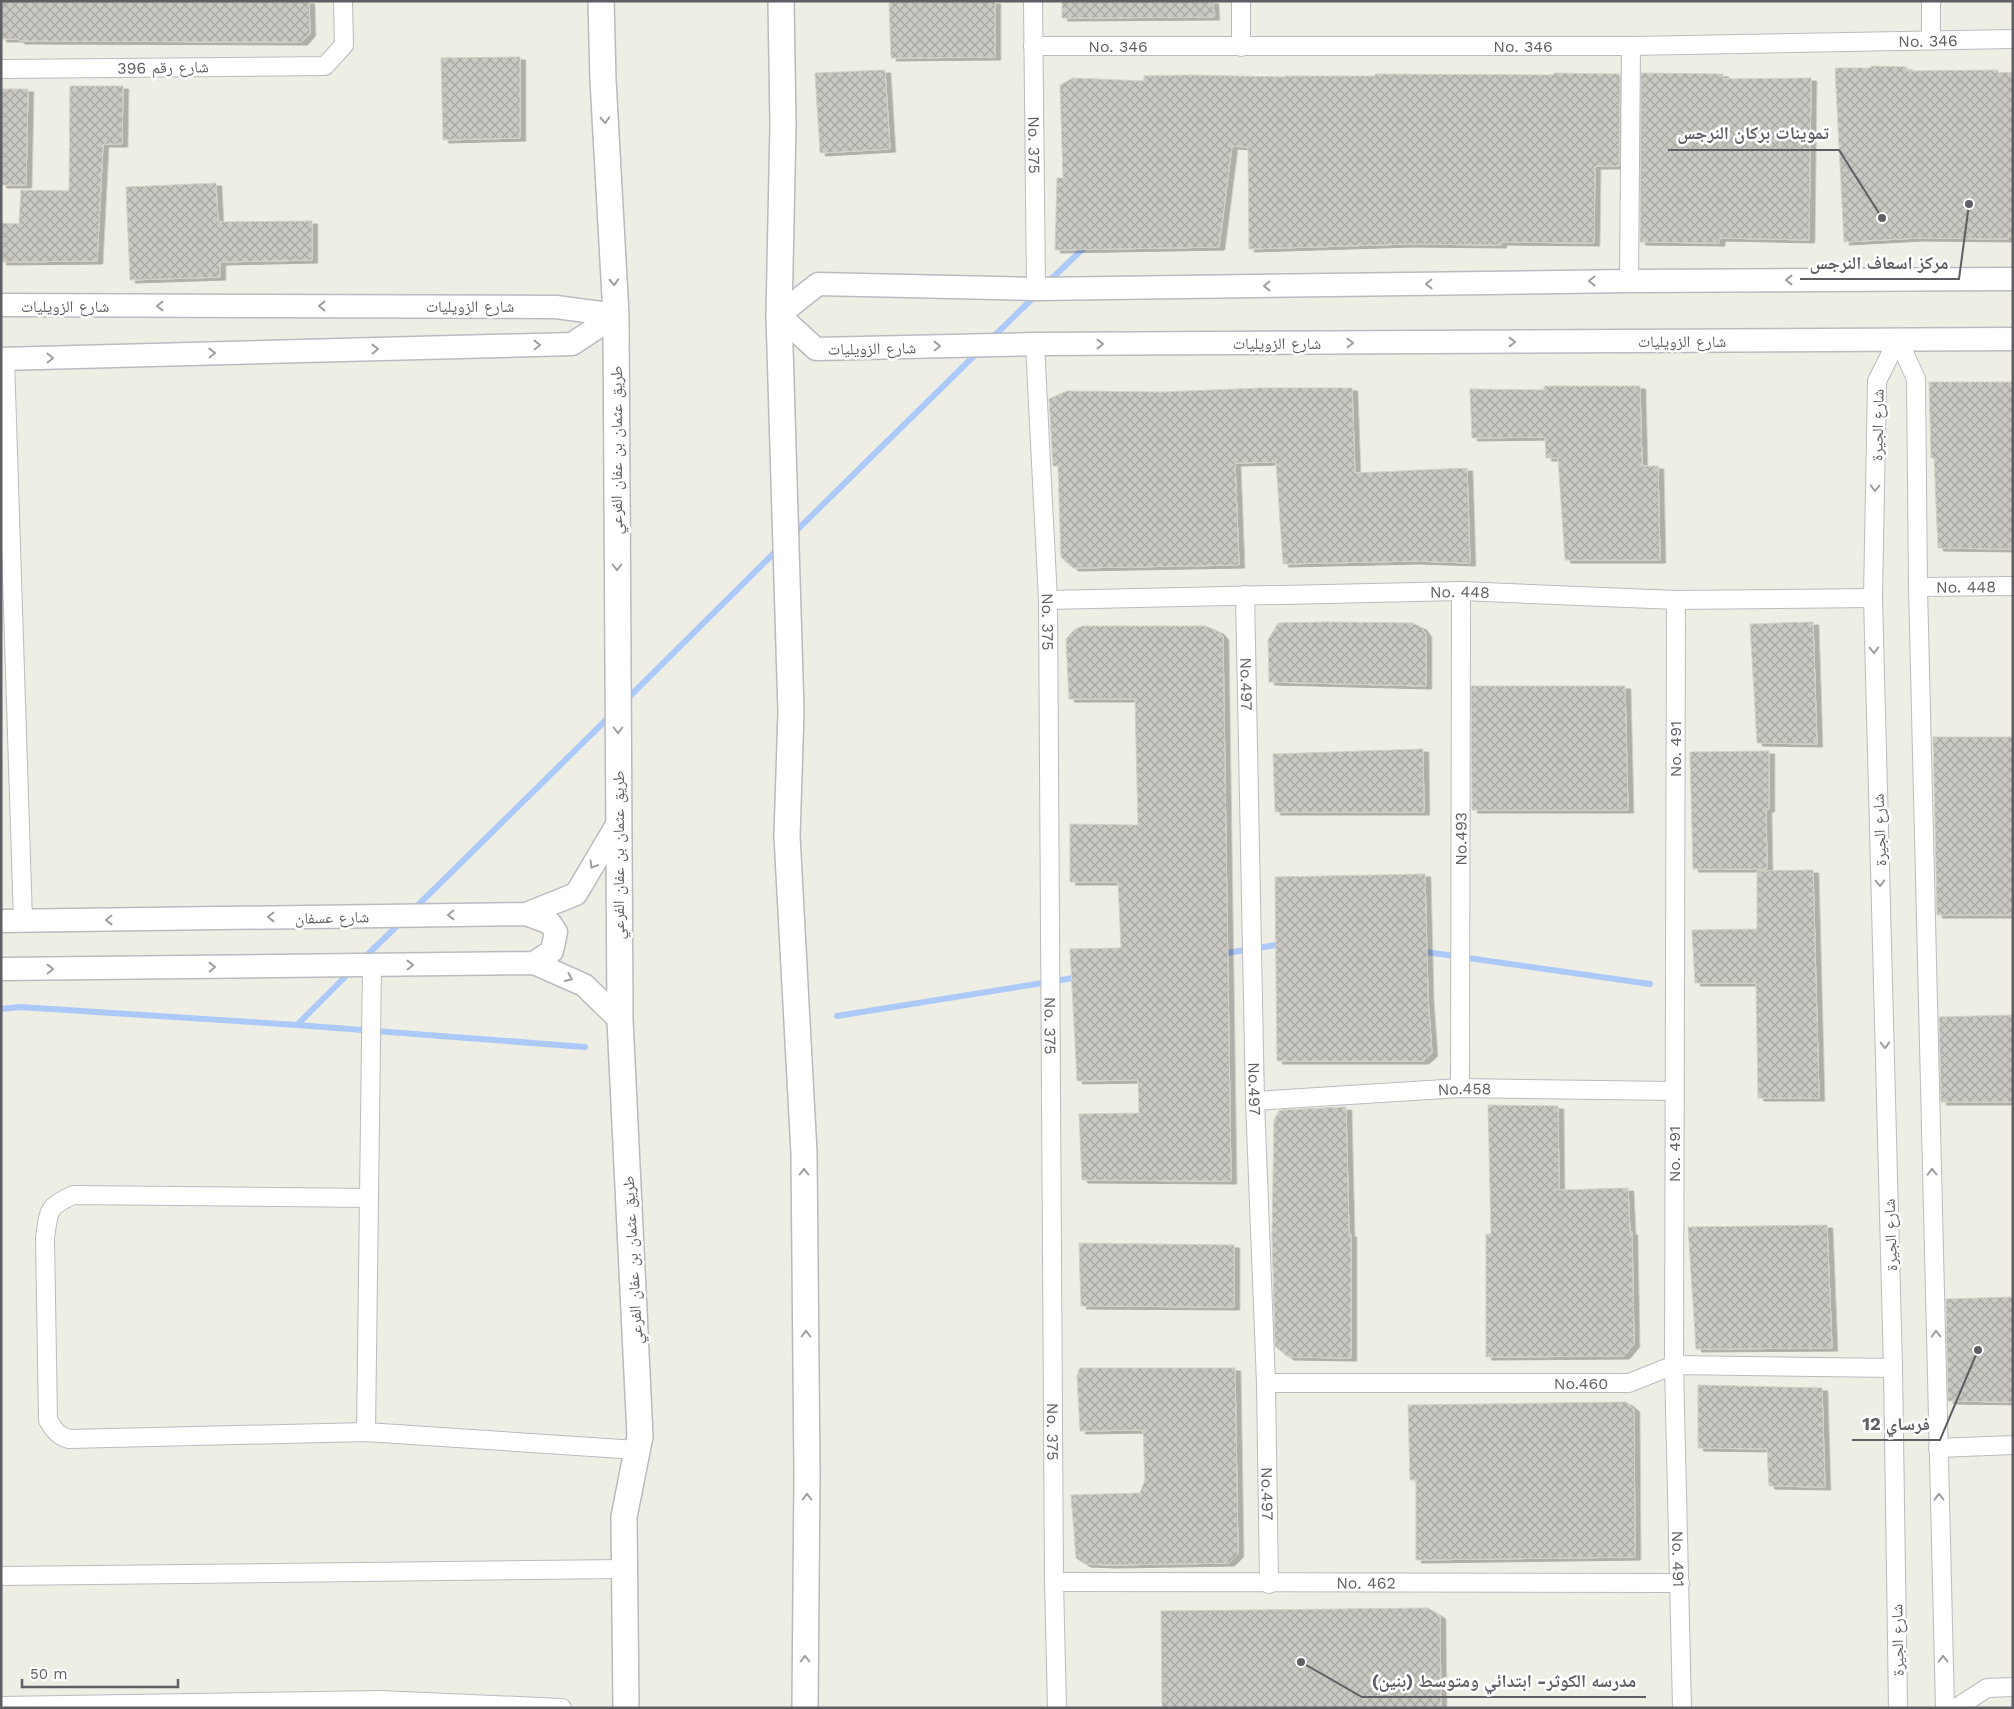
<svg xmlns="http://www.w3.org/2000/svg" width="2014" height="1709" font-family="'Work Sans','Noto Naskh Arabic',sans-serif">
	<style>
		.lines { fill: none; stroke-linecap: round; stroke-linejoin: round }
		.stream { stroke: #abc9f9; stroke-width: 6 }
		.building { fill: url(#building-cross-hatch); stroke: #d3d1c4; filter: url(#shadow) }
		.minor-casing { stroke: #babbc0; stroke-width: 20 }
		.tertiary-casing { stroke: #babbc0; stroke-width: 25 }
		.secondary-casing { stroke: #b9bac0; stroke-width: 28 }
		.minor { stroke: #fff; stroke-width: 18 }
		.tertiary { stroke: #fff; stroke-width: 22 }
		.secondary { stroke: #fff; stroke-width: 25 }
		.oneway { stroke: #9e9fa3 }
		.labels { text-anchor: middle; stroke-width: 5; stroke-linejoin: round; paint-order: stroke }
		.street-label { font-size: 16px; fill: #5d5f65; stroke: #fff }
		.leader { fill: none; stroke: #5d5f65; stroke-width: 2 }
		.callout-dot { fill: #5d5f65; stroke: #fff; stroke-width: 2 }
		.callout-label { font-size: 18px; text-anchor: middle; font-weight: bold; fill: #5d5f65; stroke: #fff; stroke-width: 5; stroke-linejoin: round; paint-order: stroke }
	</style>
	<defs>
		<pattern id="building-cross-hatch" width="8" height="8" patternUnits="userSpaceOnUse" patternTransform="scale(1.25)"><rect width="8" height="8" fill="#cac8c2"/><path d="M0 0l8 8M0 8l8-8" fill="none" stroke="#a7a6a1"/></pattern>
		<filter id="shadow"><feDropShadow dx="5.5" dy="3" stdDeviation="0" flood-color="#0004"/></filter>
	</defs>
	<rect width="100%" height="100%" fill="#eeeee5"/>
	<g class="lines">
		<path class="stream" d="M1048,282L1088,244
			M991,339L1036,295
			M796,531L979,351
			M625,701L775,552
			M413,910L611,715
			M1419,951L1650,984
			M1221,954L1282,944
			M363,959L401,922
			M1,1009L20,1007L297,1025L585,1047
			M837,1016L1080,977
			M297,1025L351,971"/>
	</g>
	<path class="building" d="M1,1H309L310,33L302,42L19,41V39H1Z
		M889,1H995V57L891,58Z
		M1062,1H1213L1214,17L1062,18Z
		M520,57V138L443,140L441,58Z
		M1871,66L1907,67V71L1998,70V73L2013,72V236H2008V239L1918,238L1844,242L1835,68H1871Z
		M885,70L890,149L820,153L815,73Z
		M1554,73L1620,74L1619,166H1595L1594,243L1501,242V245L1408,244L1249,249L1248,147L1232,146L1219,247L1055,250L1057,178H1063L1060,85L1073,78L1144,81V76L1188,75L1285,77V76H1375V74L1554,75Z
		M1641,73L1723,74V79L1811,78L1809,240L1720,238L1719,243L1640,242Z
		M70,86H123L122,144H103L97,261L1,262V223L19,224L21,190L69,191Z
		M1,89H28L26,185H1Z
		M216,183L218,222L312,221V260L220,262V277L130,280L126,187Z
		M1929,382H2013V549L1938,548L1934,458H1931Z
		M1544,386H1640L1642,466H1658L1660,560H1565L1558,458H1546L1545,437L1472,438L1470,389L1544,390Z
		M1261,388H1352L1355,473L1467,468L1470,563L1415,561L1283,564L1276,462L1235,463L1239,565L1073,568L1061,557L1058,466H1053L1049,399L1067,391L1162,392Z
		M1326,622L1412,623L1421,627L1426,634V686L1269,682L1268,640L1278,623Z
		M1813,622L1817,744L1757,743L1750,624Z
		M1082,626H1205L1218,631L1223,637L1231,1181L1082,1180L1079,1114L1139,1113L1138,1080L1077,1081L1070,949L1121,948L1118,882H1070V824L1138,825L1135,699H1069L1066,639L1074,630Z
		M1471,686H1625L1628,810H1472Z
		M1933,737H2013L2012,915H1937Z
		M1423,749L1424,812H1275L1273,754Z
		M1769,751V809H1766L1767,869H1693L1690,752Z
		M1813,870L1819,1098H1758L1756,983H1695L1692,930L1757,929V871Z
		M1425,874L1428,998L1432,1053L1428,1057L1423,1061H1277L1275,877Z
		M2013,1015V1102H1941L1939,1017Z
		M1488,1105L1558,1106L1559,1190L1628,1188L1630,1232H1632L1634,1344L1624,1356L1486,1357V1234H1491Z
		M1346,1107L1349,1234H1351V1358L1288,1357L1275,1346L1272,1234L1274,1120L1279,1111L1282,1110Z
		M1827,1225L1832,1348L1696,1349L1688,1227Z
		M1079,1243L1234,1245V1307L1081,1306Z
		M2013,1297V1402L1948,1401L1946,1299Z
		M1080,1368H1235L1238,1554L1229,1563L1111,1565L1085,1564L1076,1558L1071,1495L1140,1493L1145,1480L1143,1430L1080,1431L1077,1375Z
		M1698,1385L1822,1388L1825,1487L1769,1486L1767,1449L1698,1448Z
		M1626,1402L1634,1409L1635,1557L1416,1560V1480H1410L1408,1405Z
		M1428,1608L1440,1616L1441,1708H1162L1161,1611Z"/>
	<g class="lines">
		<g class="minor-casing">
			<g id="minor">
				<path id="s1" d="M1033,1L1036,289"/>
				<path d="M1931,1V39"/>
				<path id="s2" d="M1033,46H1631L2013,39"/>
				<path d="M1241,47V1"/>
				<path d="M1,69L325,66L344,45L343,1"/>
				<path d="M1629,281L1631,46"/>
				<path d="M1898,339L1916,379L1918,587L1945,1708"/>
				<path id="s3" d="M1035,344L1048,600L1054,1582L1057,1708"/>
				<path d="M5,359L23,921"/>
				<path id="s4" d="M1918,587L2013,586"/>
				<path id="s5" d="M1245,595L1255,1101L1266,1383L1269,1584"/>
				<path id="s6" d="M1048,600L1461,591L1676,600L1873,598"/>
				<path id="s7" d="M1676,600L1674,1365L1682,1708"/>
				<path id="s8" d="M1460,1088L1461,591"/>
				<path id="s9" d="M1255,1101L1460,1088L1674,1091"/>
				<path d="M369,1198L73,1195C47,1207 49,1210 45,1238L48,1420C54,1430 58,1436 69,1439L366,1432L637,1450"/>
				<path id="s10" d="M1266,1383H1629L1674,1365L1893,1368"/>
				<path d="M366,1432L372,965"/>
				<path d="M1938,1448L2013,1445"/>
				<path d="M1,1576L625,1569"/>
				<path id="s11" d="M1054,1582L1680,1583"/>
				<path d="M1,1706L380,1700L562,1708"/>
				<path d="M1898,1708L1893,1368L1873,598L1877,381L1898,339"/>
				<path d="M1956,1708L1987,1688L2013,1687"/>
			</g>
		</g>
		<g class="tertiary-casing">
			<path id="tertiary" d="M2013,279L1629,281L1036,289L818,284L779,315L816,349L1035,344L2013,339
				M1,305L556,307L616,315
				M1,359L572,344L616,315
				M526,914L550,923L556,932L552,951L534,963
				M1,921L526,914L576,894L618,823
				M1,969L534,963L584,985L620,1020"/>
		</g>
		<g class="secondary-casing">
			<path id="secondary" d="M601,1L603,80L616,315L620,1020L640,1436L624,1517L626,1708
				M781,1L783,125L779,315L791,712L787,836L804,1153L807,1473L805,1708"/>
		</g>
		<use href="#minor" class="minor"/>
		<use href="#tertiary" class="tertiary"/>
		<use href="#secondary" class="secondary"/>
	</g>
	<defs><path id="oneway-chevron" d="M-2-3.5L2.5 0L-2 3.5" fill="none" stroke-width="1.6" stroke-linecap="round" stroke-linejoin="round" transform="scale(1.25)"/></defs>
	<g class="oneway">
		<use href="#oneway-chevron" transform="translate(605 120) rotate(87)"/>
		<use href="#oneway-chevron" transform="translate(1789 280) rotate(180)"/>
		<use href="#oneway-chevron" transform="translate(1592 281) rotate(179)"/>
		<use href="#oneway-chevron" transform="translate(614 282) rotate(87)"/>
		<use href="#oneway-chevron" transform="translate(1429 284) rotate(179)"/>
		<use href="#oneway-chevron" transform="translate(1267 286) rotate(179)"/>
		<use href="#oneway-chevron" transform="translate(160 306) rotate(-180)"/>
		<use href="#oneway-chevron" transform="translate(322 306) rotate(-180)"/>
		<use href="#oneway-chevron" transform="translate(1512 342)"/>
		<use href="#oneway-chevron" transform="translate(1350 343)"/>
		<use href="#oneway-chevron" transform="translate(1100 344)"/>
		<use href="#oneway-chevron" transform="translate(537 345) rotate(-1)"/>
		<use href="#oneway-chevron" transform="translate(937 346) rotate(-1)"/>
		<use href="#oneway-chevron" transform="translate(375 349) rotate(-1)"/>
		<use href="#oneway-chevron" transform="translate(212 353) rotate(-1)"/>
		<use href="#oneway-chevron" transform="translate(50 358) rotate(-1)"/>
		<use href="#oneway-chevron" transform="translate(1875 488) rotate(91)"/>
		<use href="#oneway-chevron" transform="translate(617 567) rotate(90)"/>
		<use href="#oneway-chevron" transform="translate(1874 650) rotate(88)"/>
		<use href="#oneway-chevron" transform="translate(618 730) rotate(90)"/>
		<use href="#oneway-chevron" transform="translate(593 865) rotate(121)"/>
		<use href="#oneway-chevron" transform="translate(1880 883) rotate(88)"/>
		<use href="#oneway-chevron" transform="translate(451 915) rotate(179)"/>
		<use href="#oneway-chevron" transform="translate(271 917) rotate(179)"/>
		<use href="#oneway-chevron" transform="translate(109 920) rotate(179)"/>
		<use href="#oneway-chevron" transform="translate(410 965) rotate(-1)"/>
		<use href="#oneway-chevron" transform="translate(212 967) rotate(-1)"/>
		<use href="#oneway-chevron" transform="translate(50 969) rotate(-1)"/>
		<use href="#oneway-chevron" transform="translate(569 978) rotate(24)"/>
		<use href="#oneway-chevron" transform="translate(1885 1045) rotate(88)"/>
		<use href="#oneway-chevron" transform="translate(804 1172) rotate(-90)"/>
		<use href="#oneway-chevron" transform="translate(1932 1172) rotate(-91)"/>
		<use href="#oneway-chevron" transform="translate(806 1334) rotate(-90)"/>
		<use href="#oneway-chevron" transform="translate(1936 1334) rotate(-91)"/>
		<use href="#oneway-chevron" transform="translate(807 1497) rotate(-90)"/>
		<use href="#oneway-chevron" transform="translate(1939 1497) rotate(-91)"/>
		<use href="#oneway-chevron" transform="translate(805 1659) rotate(-90)"/>
		<use href="#oneway-chevron" transform="translate(1943 1659) rotate(-91)"/>
	</g>
	<g class="labels">
		<g class="street-label">
			<text dy="6" stroke="none"><textPath href="#s2" startOffset="895">No. 346</textPath></text>
			<text dy="6" stroke="none"><textPath href="#s2" startOffset="85">No. 346</textPath></text>
			<text dy="6" stroke="none"><textPath href="#s2" startOffset="490">No. 346</textPath></text>
			<text transform="translate(163 67) rotate(-1)" y="6">شارع رقم 396</text>
			<text dy="6" stroke="none"><textPath href="#s1" startOffset="144">No. 375</textPath></text>
			<text x="65" y="312">شارع الزويليات</text>
			<text x="470" y="312">شارع الزويليات</text>
			<text x="1682" y="347">شارع الزويليات</text>
			<text x="1277" y="349">شارع الزويليات</text>
			<text transform="translate(872 348) rotate(-1)" y="6">شارع الزويليات</text>
			<text transform="translate(1877 425) rotate(-89)" y="6">شارع الجيرة</text>
			<text transform="translate(616 450) rotate(-90)" y="6">طريق عثمان بن عفان الفرعي</text>
			<text dy="6" stroke="none"><textPath href="#s4" startOffset="48">No. 448</textPath></text>
			<text dy="6" stroke="none"><textPath href="#s6" startOffset="412">No. 448</textPath></text>
			<text dy="6" stroke="none"><textPath href="#s3" startOffset="278">No. 375</textPath></text>
			<text dy="6" stroke="none"><textPath href="#s5" startOffset="89">No.497</textPath></text>
			<text transform="translate(1675 749) rotate(-90)" y="6">No. 491</text>
			<text transform="translate(1879 830) rotate(-92)" y="6">شارع الجيرة</text>
			<text dy="6" stroke="none"><textPath href="#s8" startOffset="249">No.493</textPath></text>
			<text transform="translate(618 855) rotate(-90)" y="6">طريق عثمان بن عفان الفرعي</text>
			<text transform="translate(332 917) rotate(-1)" y="6">شارع عسفان</text>
			<text dy="6" stroke="none"><textPath href="#s3" startOffset="682">No. 375</textPath></text>
			<text dy="6" stroke="none"><textPath href="#s5" startOffset="494">No.497</textPath></text>
			<text dy="6" stroke="none"><textPath href="#s9" startOffset="210">No.458</textPath></text>
			<text transform="translate(1674 1154) rotate(-90)" y="6">No. 491</text>
			<text transform="translate(1890 1235) rotate(-92)" y="6">شارع الجيرة</text>
			<text transform="translate(632 1260) rotate(-93)" y="6">طريق عثمان بن عفان الفرعي</text>
			<text dy="6" stroke="none"><textPath href="#s10" startOffset="315">No.460</textPath></text>
			<text dy="6" stroke="none"><textPath href="#s3" startOffset="1088">No. 375</textPath></text>
			<text dy="6" stroke="none"><textPath href="#s5" startOffset="899">No.497</textPath></text>
			<text dy="6" stroke="none"><textPath href="#s7" startOffset="959">No. 491</textPath></text>
			<text dy="6" stroke="none"><textPath href="#s11" startOffset="312">No. 462</textPath></text>
			<text transform="translate(1897 1640) rotate(-91)" y="6">شارع الجيرة</text>
		</g>
	</g>
	<path class="leader" d="M1882 218L1839 150H1668M1969 204L1959 279H1800M1978 1350L1940 1440H1852M1301 1662L1362 1697H1646"/>
	<g class="callout-dot">
		<circle cx="1882" cy="218" r="5"/>
		<circle cx="1969" cy="204" r="5"/>
		<circle cx="1978" cy="1350" r="5"/>
		<circle cx="1301" cy="1662" r="5"/>
	</g>
	<g class="callout-label">
		<text x="1753" y="139">تموينات بركان النرجس</text>
		<text x="1879" y="269">مركز اسعاف النرجس</text>
		<text x="1896" y="1430">فرساي 12</text>
		<text x="1504" y="1687">مدرسه الكوثر- ابتدائي ومتوسط (بنين)</text>
	</g>
	<rect width="2014" height="1709" fill="none" stroke="#5d5f65" stroke-width="5"/>
	<path d="M22 1679v8h156v-8" fill="none" stroke="#5d5f65" stroke-width="2.5"/>
	<text x="30" y="1679" font-size="15" fill="#5d5f65" stroke="#ffffff" stroke-width="4" paint-order="stroke">50 m</text>
</svg>
